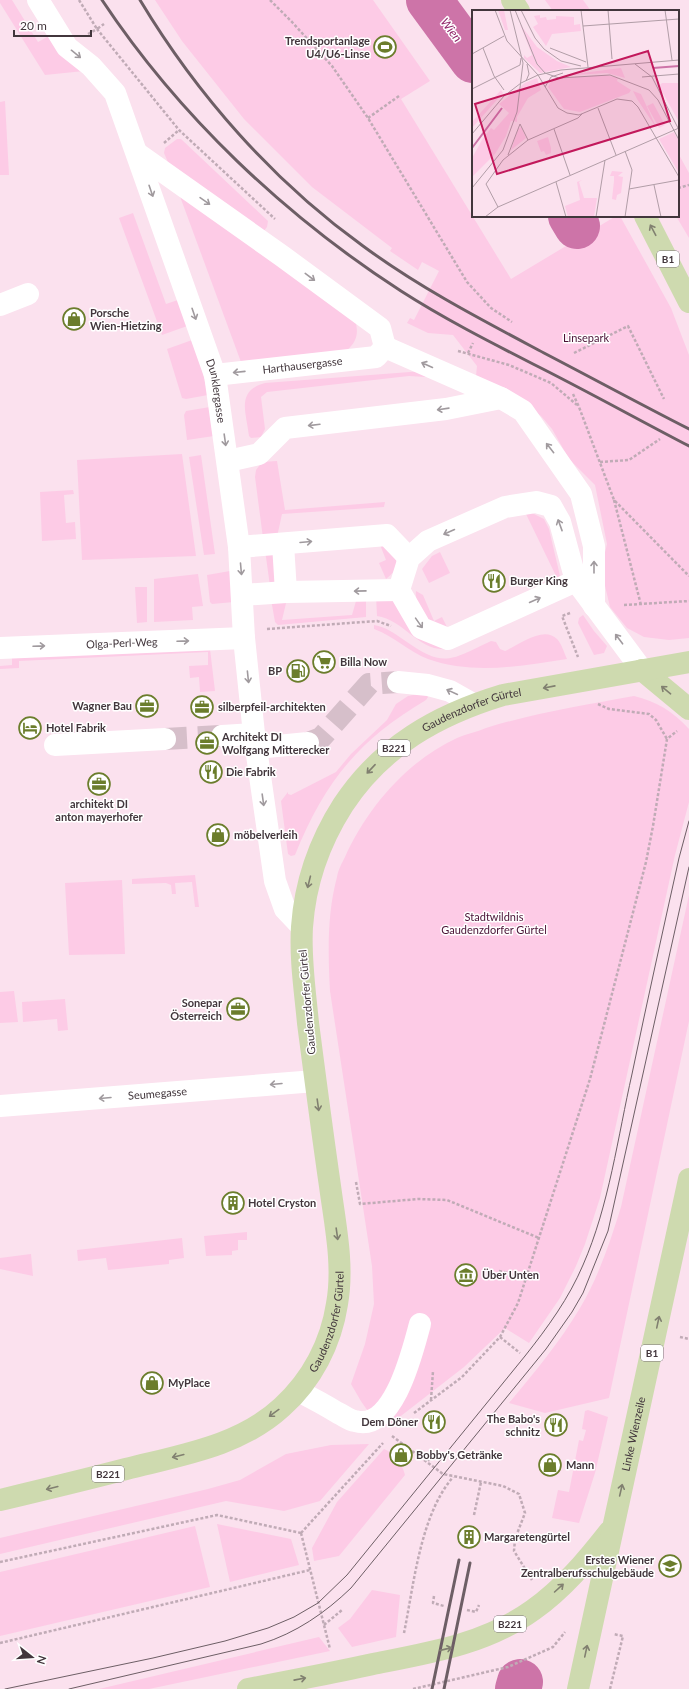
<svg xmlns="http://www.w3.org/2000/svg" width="689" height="1689" font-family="Lato,sans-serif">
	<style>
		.green { fill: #fdcbe6 }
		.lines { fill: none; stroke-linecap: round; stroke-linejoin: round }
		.river { stroke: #cd74a8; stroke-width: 46 }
		.minor-tunnel { stroke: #d6bfca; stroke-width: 22; stroke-dasharray: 22 11; stroke-linecap: butt }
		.path { stroke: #c0abb6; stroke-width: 2.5; stroke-dasharray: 3 2; stroke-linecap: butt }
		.minor { stroke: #fff; stroke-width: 22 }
		.major { stroke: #cedaaf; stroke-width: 22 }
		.tram { stroke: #6d5e65; stroke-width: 1 }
		.rail { stroke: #6d5e65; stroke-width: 3 }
		.oneway { stroke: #a09a9e }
		.oneway2 { stroke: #818070 }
		.labels { text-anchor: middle; stroke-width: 3; stroke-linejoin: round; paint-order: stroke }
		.shield { fill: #fff; stroke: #7b7276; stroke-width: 1 }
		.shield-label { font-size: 10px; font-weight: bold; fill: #42363c }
		.poi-label { font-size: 11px; font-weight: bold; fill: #42363c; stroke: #fff; text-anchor: start }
		.park-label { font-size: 11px; fill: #491135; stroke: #fff }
		.street-label { font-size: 11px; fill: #42363c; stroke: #fff }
		.water-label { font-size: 12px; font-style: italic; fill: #90256a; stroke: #fff }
		.inset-river { fill: none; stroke: #cd74a8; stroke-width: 2 }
		.inset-road { fill: none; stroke: #b19da7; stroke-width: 1 }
		.view { fill: #c2185b; fill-opacity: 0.15; stroke: #c2185b; stroke-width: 2 }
		.inset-edge { fill: none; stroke: #42363c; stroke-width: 2 }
	</style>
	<rect width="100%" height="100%" fill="#fbe1ee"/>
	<path class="green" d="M0,0H12L38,42L49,36L84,71L45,75L0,3Z
		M155,0H373L430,81L401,99L511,279L616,216H620L671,308L689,355V638L669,640L644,637L627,628L610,607L601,569L607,544L595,485L569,459L552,429L541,416L508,391L476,376L477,366L453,335L428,333L407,323L410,318L414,320L439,271L422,262L418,270L390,251L392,248L312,187L244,119L182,41Z
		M545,0H583L591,11H553Z
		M5,101L9,175H0V102Z
		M177,139H181L268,221L267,227L263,232L170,167L164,153L165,148Z
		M678,153L689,173V238L676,216H678Z
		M178,191L355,320C359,333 357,342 346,351L241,362Z
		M133,213L166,304L178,300L190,325L162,335L119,218Z
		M195,339L208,395L186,399L182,398L167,349Z
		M423,371L426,377L409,376L267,392L261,397L265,429L261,437L251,438L249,436C246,411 236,391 265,383Z
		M210,407L214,436L187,440L184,415L186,411Z
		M182,454L196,556L82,560L77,460Z
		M201,455L215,554L204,555L189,457Z
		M277,461L285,510L385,502L384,507L282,514L277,537L263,538L255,477L256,470L262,462Z
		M73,490L74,494L64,495L66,523L75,522L76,539L42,541L40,492Z
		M532,513L544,519L549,529L560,576L557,578L526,514Z
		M379,542C394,553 406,564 386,579L379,563L386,560Z
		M265,550H272L278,582L270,586Z
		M440,552L450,573L429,583L422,569L432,556Z
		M230,571L234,602L212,604L210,602L207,575Z
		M198,574L203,606L192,607L193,620L154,622V579Z
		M135,587H147V622L137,623Z
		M416,591L423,595L434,621L442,617L450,633L435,630C427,618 414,606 416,591Z
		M392,593L453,648C420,656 406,620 377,616L376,595Z
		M366,596V617L278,625L275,622L271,599H287L282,620L352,615L356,601Z
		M583,615L594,631L607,646L604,653L594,655L578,623L579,618Z
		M374,625C386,627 394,633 404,640C444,668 449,661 491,641L496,642L500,649L505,651C518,645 544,625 557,639C562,644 564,653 567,659C521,666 473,675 428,659C409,652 394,636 374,629Z
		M210,649L215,691L200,692L199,677L190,678L189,666L208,665V652L19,661V668L0,669V666L12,665V657Z
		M418,694H426L428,697L426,700C358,740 324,783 295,855L291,856L288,854L281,801L288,792V794L291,795L336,772L351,754L387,720L396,704L408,696Z
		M634,696C656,701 674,712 689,729V802L675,855L600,1198L585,1244L576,1266L560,1298L529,1343L505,1328L464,1367L388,1426C369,1418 361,1401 351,1384L365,1344L374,1304L372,1266L330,991C328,953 327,914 337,877C338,870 342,863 345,857C367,808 407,761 457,738C466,734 477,732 486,728C534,713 585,705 634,696Z
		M195,875L199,907H195L192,882L175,883L176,894H172L171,885L166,883L132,884V879Z
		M122,880L125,954L69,955L65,883Z
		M689,895V1021L609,1398L545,1413L509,1403C534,1373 560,1342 580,1308C599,1276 610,1242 621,1207Z
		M14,991L18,1022L0,1023V992Z
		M65,999L68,1030L58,1031L57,1019L23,1022L22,1002Z
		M247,1232V1240H238V1250L232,1251V1255L206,1256L204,1236Z
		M182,1238L184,1258L169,1260V1264L108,1270L106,1258L78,1261L77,1250Z
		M31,1254L33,1276L0,1269V1258Z
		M588,1410L608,1417L595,1473L579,1523L552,1518L558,1490L569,1492L579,1440L583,1441L586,1430L582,1429L585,1411Z
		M369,1444L320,1501L284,1511L226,1501L0,1554V1538L208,1489L240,1480L286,1454L331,1445Z
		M384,1449C394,1453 402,1463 405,1475L339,1556L314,1561L312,1548L337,1502Z
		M217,1524L291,1539L299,1565L230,1582Z
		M195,1526L210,1587L0,1636V1572Z
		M372,1590L400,1595L396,1637L352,1647L338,1628L350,1619Z
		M319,1637L330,1651L149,1689H99Z"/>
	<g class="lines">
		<path class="river" d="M429,0L473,60
			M571,216L577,226
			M518,1689L520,1682"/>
		<path class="minor-tunnel" d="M165,739L222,736
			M308,743L321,738L369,684L398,682"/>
		<path class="path" d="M79,0L97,29L104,24
			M270,0L292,22L332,66L368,118L467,282L491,308L512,322
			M88,34L97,29L179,130L275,219
			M368,118L399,96
			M164,143L179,130
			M678,188L689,185
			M458,351L509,365L551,383L577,405
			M468,353L473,343
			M574,353L628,326L664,399
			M573,394L579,407L614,500L689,576
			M600,462L629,460L660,439
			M614,500L641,605
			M624,605L689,601
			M570,613L562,616L578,657
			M267,629L377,621L391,626
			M598,704L609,709L649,714L656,720L667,739
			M356,1182L360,1204L418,1199L447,1200L539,1238
			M499,1271L526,1277
			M500,1337L520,1353
			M680,1337L689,1339
			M431,1400L433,1371
			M414,1413L462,1377L500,1337L518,1303L590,1079L646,862L653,826L667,739L677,731
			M392,1436L443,1474L503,1486L519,1494L525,1513L515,1539L514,1551L532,1580
			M428,1461L433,1455
			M474,1515L481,1482
			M301,1533L383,1443
			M301,1533L330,1649
			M0,1562L217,1515L301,1533
			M434,1596L433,1603L444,1606
			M467,1610L476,1612L479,1605
			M324,1625L342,1610
			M404,1633C414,1584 420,1516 453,1477
			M0,1643L310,1570
			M413,1689L508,1667L553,1647L565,1632
			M610,1689L623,1636L613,1634"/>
		<g class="minor">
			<path id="s1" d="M38,0L67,47L91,66L115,93L215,375L239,547L244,638L254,734L275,881L285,909L302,927"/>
			<path d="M138,154L282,256L380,328L385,347"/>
			<path d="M0,305L28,294"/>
			<path d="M385,347L501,398"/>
			<path id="s2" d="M215,375L376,357L385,347"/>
			<path d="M228,461L259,454L285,428L446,409L501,398L523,411L581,494L594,546V606"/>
			<path d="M283,544L286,592"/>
			<path d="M239,547L387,535L409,558"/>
			<path d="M576,581L448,639L421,628L399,590L409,558L428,541L505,507L536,502L551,506L560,522L576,581L642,670"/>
			<path d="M243,595L286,592L399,590"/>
			<path id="s3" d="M0,648L244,638"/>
			<path d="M398,682L428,685L450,691L473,704"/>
			<path d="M222,736L254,734"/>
			<path d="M55,745L165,739"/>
			<path d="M256,748L308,743"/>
			<path id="s4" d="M0,1106L315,1081"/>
			<path d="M298,1391C312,1398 325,1405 338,1413C343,1415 349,1420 355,1421C394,1433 413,1349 420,1324"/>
		</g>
		<g class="major">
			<path d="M512,0L519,11"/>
			<path d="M645,216L689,302"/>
			<path d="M642,670L689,709"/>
			<path id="s5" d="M0,1500C42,1490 84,1480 126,1469C181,1455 240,1446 282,1407C312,1380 331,1343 337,1304C344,1265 335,1224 330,1186C322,1131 315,1077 308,1023C305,991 300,959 302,927C305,883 320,841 343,805C382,746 437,715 503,695L689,662"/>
			<path d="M248,1689C290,1681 332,1673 373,1664C429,1653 486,1644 533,1610C563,1589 587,1560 609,1532"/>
			<path id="s6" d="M578,1689L689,1179"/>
		</g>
		<path class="tram" d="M5,1689L153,1658L225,1641L268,1628L294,1617L318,1603L347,1575L525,1356C548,1327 569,1298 583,1265C609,1206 618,1136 632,1074C647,1002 663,930 679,858L689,821
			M69,1689L261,1644C296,1633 325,1613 351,1588L546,1349L572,1312L583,1293L608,1231L689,867"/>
		<path class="rail" d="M102,0C179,116 285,216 401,291C443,318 488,341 533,364C585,390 637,419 689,446
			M140,0C197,95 273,181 363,246C420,288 482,320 544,353C592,378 640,404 689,429
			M432,1689L459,1560
			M444,1689L470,1563"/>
	</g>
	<defs><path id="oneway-shaft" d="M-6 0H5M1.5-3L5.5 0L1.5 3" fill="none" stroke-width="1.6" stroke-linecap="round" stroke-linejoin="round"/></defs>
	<g class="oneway">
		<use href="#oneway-shaft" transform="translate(76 54) rotate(39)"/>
		<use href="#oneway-shaft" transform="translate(151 191) rotate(71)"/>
		<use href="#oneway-shaft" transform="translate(205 201) rotate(35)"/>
		<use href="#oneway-shaft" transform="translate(310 277) rotate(37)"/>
		<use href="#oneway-shaft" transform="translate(194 314) rotate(71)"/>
		<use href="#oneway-shaft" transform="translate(427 365) rotate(-156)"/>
		<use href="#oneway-shaft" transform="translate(239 372) rotate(174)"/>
		<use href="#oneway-shaft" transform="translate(443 409) rotate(172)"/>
		<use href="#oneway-shaft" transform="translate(314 425) rotate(173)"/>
		<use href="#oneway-shaft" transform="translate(225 440) rotate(82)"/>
		<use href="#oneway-shaft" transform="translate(550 448) rotate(-128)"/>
		<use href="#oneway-shaft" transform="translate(560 525) rotate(-110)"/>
		<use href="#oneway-shaft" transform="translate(449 532) rotate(156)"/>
		<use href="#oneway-shaft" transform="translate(306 542) rotate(-5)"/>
		<use href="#oneway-shaft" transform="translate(594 567) rotate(-90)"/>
		<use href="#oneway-shaft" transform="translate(241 569) rotate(85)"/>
		<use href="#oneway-shaft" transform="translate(360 591) rotate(179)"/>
		<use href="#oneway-shaft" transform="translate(535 600) rotate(-24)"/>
		<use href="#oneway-shaft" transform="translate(419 623) rotate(55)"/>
		<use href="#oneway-shaft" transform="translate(619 639) rotate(-127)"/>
		<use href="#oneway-shaft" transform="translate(183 641) rotate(-2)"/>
		<use href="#oneway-shaft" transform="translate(39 646) rotate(-2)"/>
		<use href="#oneway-shaft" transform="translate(248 677) rotate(84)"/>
		<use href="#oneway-shaft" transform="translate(452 692) rotate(-155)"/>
		<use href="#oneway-shaft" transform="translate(263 800) rotate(82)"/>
		<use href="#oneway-shaft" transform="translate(276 1084) rotate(175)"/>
		<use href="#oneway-shaft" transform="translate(105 1098) rotate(175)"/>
	</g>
	<g class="oneway2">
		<use href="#oneway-shaft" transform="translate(653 230) rotate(-118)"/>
		<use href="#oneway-shaft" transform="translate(549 687) rotate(169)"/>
		<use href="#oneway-shaft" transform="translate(666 690) rotate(-140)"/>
		<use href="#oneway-shaft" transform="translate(371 769) rotate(133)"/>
		<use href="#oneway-shaft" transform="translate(309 882) rotate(104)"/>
		<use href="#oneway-shaft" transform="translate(318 1105) rotate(82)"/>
		<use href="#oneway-shaft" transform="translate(337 1234) rotate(82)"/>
		<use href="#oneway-shaft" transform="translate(658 1322) rotate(-78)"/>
		<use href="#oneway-shaft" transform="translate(274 1413) rotate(144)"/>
		<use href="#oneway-shaft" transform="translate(178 1456) rotate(166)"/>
		<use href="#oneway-shaft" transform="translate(52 1488) rotate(166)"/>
		<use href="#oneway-shaft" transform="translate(621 1490) rotate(-77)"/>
		<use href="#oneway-shaft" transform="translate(559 1588) rotate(-42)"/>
		<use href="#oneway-shaft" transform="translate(446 1649) rotate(-13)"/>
		<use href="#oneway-shaft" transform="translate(586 1651) rotate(-78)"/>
		<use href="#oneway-shaft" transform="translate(300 1679) rotate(-11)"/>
	</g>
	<defs>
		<g id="stadium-ring" transform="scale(1.15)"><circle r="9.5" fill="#fff" stroke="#6b7d2c" stroke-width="1.5"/><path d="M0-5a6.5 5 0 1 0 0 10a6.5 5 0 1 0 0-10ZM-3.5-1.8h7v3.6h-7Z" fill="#6b7d2c"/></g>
		<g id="shop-ring" transform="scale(1.15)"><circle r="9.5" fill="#fff" stroke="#6b7d2c" stroke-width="1.5"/><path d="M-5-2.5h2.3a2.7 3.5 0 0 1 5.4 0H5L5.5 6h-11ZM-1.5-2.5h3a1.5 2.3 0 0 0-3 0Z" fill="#6b7d2c"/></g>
		<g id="restaurant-ring" transform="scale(1.15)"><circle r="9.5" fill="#fff" stroke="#6b7d2c" stroke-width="1.5"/><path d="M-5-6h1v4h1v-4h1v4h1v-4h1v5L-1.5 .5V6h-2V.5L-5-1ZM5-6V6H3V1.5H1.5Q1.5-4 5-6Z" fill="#6b7d2c"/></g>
		<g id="supermarket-ring" transform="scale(1.15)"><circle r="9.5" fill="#fff" stroke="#6b7d2c" stroke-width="1.5"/><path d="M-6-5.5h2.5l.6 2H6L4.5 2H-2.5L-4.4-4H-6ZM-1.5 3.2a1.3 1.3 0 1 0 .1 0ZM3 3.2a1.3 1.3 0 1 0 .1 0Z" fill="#6b7d2c"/></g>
		<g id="fuel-ring" transform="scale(1.15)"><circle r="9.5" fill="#fff" stroke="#6b7d2c" stroke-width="1.5"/><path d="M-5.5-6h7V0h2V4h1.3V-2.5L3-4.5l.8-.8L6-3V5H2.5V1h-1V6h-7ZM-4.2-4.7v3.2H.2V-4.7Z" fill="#6b7d2c"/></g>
		<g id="office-ring" transform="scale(1.15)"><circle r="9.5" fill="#fff" stroke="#6b7d2c" stroke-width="1.5"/><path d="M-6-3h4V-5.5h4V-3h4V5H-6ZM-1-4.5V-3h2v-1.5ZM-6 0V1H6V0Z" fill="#6b7d2c"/></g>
		<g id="hotel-ring" transform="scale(1.15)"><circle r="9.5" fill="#fff" stroke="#6b7d2c" stroke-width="1.5"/><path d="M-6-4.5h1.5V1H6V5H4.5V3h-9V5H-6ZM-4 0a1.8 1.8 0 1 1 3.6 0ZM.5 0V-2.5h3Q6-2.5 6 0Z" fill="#6b7d2c"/></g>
		<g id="building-ring" transform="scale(1.15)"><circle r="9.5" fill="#fff" stroke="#6b7d2c" stroke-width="1.5"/><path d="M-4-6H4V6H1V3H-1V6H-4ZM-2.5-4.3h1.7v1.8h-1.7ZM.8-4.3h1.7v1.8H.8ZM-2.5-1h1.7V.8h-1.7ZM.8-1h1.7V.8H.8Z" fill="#6b7d2c"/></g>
		<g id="museum-ring" transform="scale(1.15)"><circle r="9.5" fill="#fff" stroke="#6b7d2c" stroke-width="1.5"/><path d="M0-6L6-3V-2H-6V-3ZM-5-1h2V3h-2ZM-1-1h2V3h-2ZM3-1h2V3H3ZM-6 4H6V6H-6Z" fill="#6b7d2c"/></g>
		<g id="school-ring" transform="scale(1.15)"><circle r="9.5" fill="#fff" stroke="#6b7d2c" stroke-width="1.5"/><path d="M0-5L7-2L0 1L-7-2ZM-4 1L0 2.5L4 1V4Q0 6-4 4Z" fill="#6b7d2c"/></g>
	</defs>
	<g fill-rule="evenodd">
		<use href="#stadium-ring" x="385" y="47"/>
		<use href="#shop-ring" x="74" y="319"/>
		<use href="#restaurant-ring" x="494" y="581"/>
		<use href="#supermarket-ring" x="324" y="662"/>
		<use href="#fuel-ring" x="298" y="671"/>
		<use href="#office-ring" x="147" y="706"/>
		<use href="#office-ring" x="202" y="707"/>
		<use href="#hotel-ring" x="30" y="728"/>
		<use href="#office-ring" x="207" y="743"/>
		<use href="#restaurant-ring" x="211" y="772"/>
		<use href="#office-ring" x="99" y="784"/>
		<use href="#shop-ring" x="218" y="835"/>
		<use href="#office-ring" x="238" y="1009"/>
		<use href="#building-ring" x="233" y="1203"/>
		<use href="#museum-ring" x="466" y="1275"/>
		<use href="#shop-ring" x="152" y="1383"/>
		<use href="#restaurant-ring" x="434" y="1422"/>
		<use href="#restaurant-ring" x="556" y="1425"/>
		<use href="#shop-ring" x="401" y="1455"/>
		<use href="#shop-ring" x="550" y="1465"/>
		<use href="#building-ring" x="469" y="1537"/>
		<use href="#school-ring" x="670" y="1566"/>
	</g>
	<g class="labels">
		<g class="shield">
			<rect x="657" y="251" width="22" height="16" rx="3"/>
			<rect x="378" y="740" width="32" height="16" rx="3"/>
			<rect x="641" y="1345" width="22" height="16" rx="3"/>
			<rect x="92" y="1466" width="32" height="16" rx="3"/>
			<rect x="494" y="1616" width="32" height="16" rx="3"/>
		</g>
		<g class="shield-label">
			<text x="668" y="263">B1</text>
			<text x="394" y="752">B221</text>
			<text x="652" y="1357">B1</text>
			<text x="108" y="1478">B221</text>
			<text x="510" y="1628">B221</text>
		</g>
		<g class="poi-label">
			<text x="370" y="45" text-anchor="end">Trendsportanlage<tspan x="370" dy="13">U4/U6-Linse</tspan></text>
			<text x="90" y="317">Porsche<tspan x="90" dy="13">Wien-Hietzing</tspan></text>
			<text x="510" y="585">Burger King</text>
			<text x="340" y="666">Billa Now</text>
			<text x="282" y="675" text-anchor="end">BP</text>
			<text x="132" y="710" text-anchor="end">Wagner Bau</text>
			<text x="218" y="711">silberpfeil-architekten</text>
			<text x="46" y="732">Hotel Fabrik</text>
			<text x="222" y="741">Architekt DI<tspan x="222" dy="13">Wolfgang Mitterecker</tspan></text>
			<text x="226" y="776">Die Fabrik</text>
			<text x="99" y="808" text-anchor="middle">architekt DI<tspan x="99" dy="13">anton mayerhofer</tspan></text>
			<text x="234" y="839">möbelverleih</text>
			<text x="222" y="1007" text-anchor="end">Sonepar<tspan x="222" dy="13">Österreich</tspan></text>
			<text x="248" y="1207">Hotel Cryston</text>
			<text x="482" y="1279">Über Unten</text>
			<text x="168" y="1387">MyPlace</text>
			<text x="540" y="1423" text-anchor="end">The Babo's<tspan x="540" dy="13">schnitz</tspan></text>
			<text x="418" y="1426" text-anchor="end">Dem Döner</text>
			<text x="416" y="1459">Bobby's Getränke</text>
			<text x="566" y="1469">Mann</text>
			<text x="484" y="1541">Margaretengürtel</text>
			<text x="654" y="1564" text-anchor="end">Erstes Wiener<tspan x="654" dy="13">Zentralberufsschulgebäude</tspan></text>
		</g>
		<g class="park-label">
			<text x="586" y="342">Linsepark</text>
			<text x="494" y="921">Stadtwildnis<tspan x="494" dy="13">Gaudenzdorfer Gürtel</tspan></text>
		</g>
		<g class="street-label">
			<text dy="4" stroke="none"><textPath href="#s2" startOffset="88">Harthausergasse</textPath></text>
			<text dy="4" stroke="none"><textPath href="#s1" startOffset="437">Dunklergasse</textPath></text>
			<text dy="4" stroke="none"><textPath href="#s3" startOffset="122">Olga-Perl-Weg</textPath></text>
			<text dy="4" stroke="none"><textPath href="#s5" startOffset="1092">Gaudenzdorfer Gürtel</textPath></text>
			<text transform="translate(307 1002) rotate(-95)" y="4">Gaudenzdorfer Gürtel</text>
			<text dy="4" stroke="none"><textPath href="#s4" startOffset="158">Seumegasse</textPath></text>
			<text dy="4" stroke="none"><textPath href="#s5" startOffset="399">Gaudenzdorfer Gürtel</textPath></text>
			<text dy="4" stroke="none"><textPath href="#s6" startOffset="261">Linke Wienzeile</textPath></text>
		</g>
		<g class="water-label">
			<text transform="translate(451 30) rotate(53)" y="4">Wien</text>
		</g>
	</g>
	<g transform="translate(472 10)">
		<rect width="207" height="207" fill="#fbe1ee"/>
		<path d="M26,0H32L36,20H33ZM68,5V8L74,7L75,10L84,9V6L102,7V15L108,14L109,21L80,24L74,36L61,17L66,14L62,6ZM48,14L65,37L85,51L99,57L68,63L52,48V45L55,48L60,45ZM149,58L153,68L135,63L86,66ZM134,65L146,68L145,71L159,80L157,83L108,102L92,99L76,77L81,68ZM65,68L69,80L56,88L45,107V112L39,111L34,126L23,144L0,167V148L10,130L19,118L22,120L37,103L27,94L53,73ZM190,73H207V112L187,76ZM29,80L31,83L0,118L1,111ZM161,81L169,84L185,119L165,89ZM181,93L193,115L187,118L175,96ZM49,117L54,128L39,140L46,119ZM202,122L207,131V163L187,129ZM76,127L79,138V143L74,145L72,141L69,142L65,131ZM140,161L151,162L146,166L151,167L149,183L145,185L144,190L140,189L142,171H145H142V166H138ZM110,170L107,172L112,188H125L122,207H96L93,196L108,190L105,172Z" fill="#fdcbe6"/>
		<path class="inset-river" d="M181,58L207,56M0,138L30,98"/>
		<path class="inset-road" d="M23,0L35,31L66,65L86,98L95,103L107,105L145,89L160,91L166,97L207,167M43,0L65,54L73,63L87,68L138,65L177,80L186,90L207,130M49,0L63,28L72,39L89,51L109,56M109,0L116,57M136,0L140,49M193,0L200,50M111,16L207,9M11,38L22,66L32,80M78,38L114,52M0,44L32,26M163,54L180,67L207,120M170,67L207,64M54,71L57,64L55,54M73,77L79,67L91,63M0,79L48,55L49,48M126,98L144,145M82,119L98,165M0,124L32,86L49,73L66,65L89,60L207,50M36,145L48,114L56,130M84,172L94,207M182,175L189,207M0,178L31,140L45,102L51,53L38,0M157,179L207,170M26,197L14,174L31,150L56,130L106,108L110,104M13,207L26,197L207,118M124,207L133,150M153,207L160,160L153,141"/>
		<path class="view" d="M176,41L198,111L25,164L3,94Z"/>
		<rect width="207" height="207" class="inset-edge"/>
	</g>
	<g transform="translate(32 1657) rotate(107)" stroke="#ffffff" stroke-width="3" paint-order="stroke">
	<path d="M0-3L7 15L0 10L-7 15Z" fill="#42363c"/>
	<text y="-6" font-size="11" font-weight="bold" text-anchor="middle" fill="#42363c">N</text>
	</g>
	<path d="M14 30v6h77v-6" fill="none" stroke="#42363c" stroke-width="2"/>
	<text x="20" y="30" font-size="12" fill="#42363c" stroke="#ffffff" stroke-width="3" paint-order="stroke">20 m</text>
</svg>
